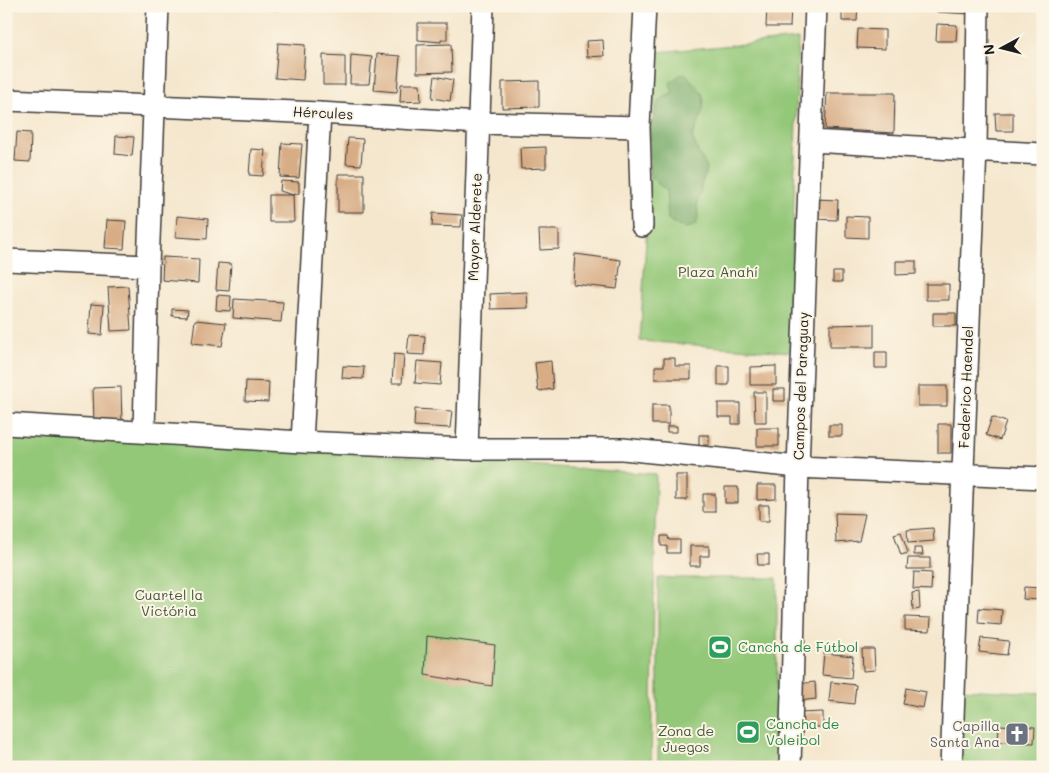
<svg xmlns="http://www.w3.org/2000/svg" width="1049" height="773" font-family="Mali,sans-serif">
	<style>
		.green { fill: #94c879; stroke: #58724a }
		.forest { fill: #77ac69; stroke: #4a6442 }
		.building { fill: #d8ad86 }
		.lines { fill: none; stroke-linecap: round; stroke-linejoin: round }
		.minor-casing { stroke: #3d3a37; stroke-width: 24 }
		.minor { stroke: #fff; stroke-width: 21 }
		.labels { text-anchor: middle; stroke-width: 4; stroke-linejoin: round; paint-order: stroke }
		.street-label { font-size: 14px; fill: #1c1c1c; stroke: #fcf5e5 }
		.park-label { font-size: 14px; fill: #46583d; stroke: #fcf5e5 }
		.leisure-label { font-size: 14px; fill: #27864d; stroke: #fcf5e5; text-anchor: start }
		.worship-label { font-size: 14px; fill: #5b616d; stroke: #fcf5e5; text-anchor: end }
	</style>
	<rect width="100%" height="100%" fill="#fcf5e5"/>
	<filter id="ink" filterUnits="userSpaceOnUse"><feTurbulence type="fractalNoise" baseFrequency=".02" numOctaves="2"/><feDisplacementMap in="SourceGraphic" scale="10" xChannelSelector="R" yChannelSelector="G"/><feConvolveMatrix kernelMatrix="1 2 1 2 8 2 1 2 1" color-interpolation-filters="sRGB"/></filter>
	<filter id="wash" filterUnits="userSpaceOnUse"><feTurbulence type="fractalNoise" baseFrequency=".0096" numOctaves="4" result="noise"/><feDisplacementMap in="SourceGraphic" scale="20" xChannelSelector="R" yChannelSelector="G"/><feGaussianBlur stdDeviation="1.12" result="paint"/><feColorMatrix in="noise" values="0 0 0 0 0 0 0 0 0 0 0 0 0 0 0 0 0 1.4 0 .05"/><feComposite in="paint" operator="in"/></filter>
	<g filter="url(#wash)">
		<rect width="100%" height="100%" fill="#f5e7ce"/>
		<path class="green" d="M798,39L790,352L640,341L657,52Z
			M6,429L656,474L651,767H6Z
			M658,578H777V767H658Z
			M960,689L1043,693V767H956Z"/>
		<path class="forest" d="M686,74C690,80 697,86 701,92C709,102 697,127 692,137L698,152L707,167L706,174L701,184V190L697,201L698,219L695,225C684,231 677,226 668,219L666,191L649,175L650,126L655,115L658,103L662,98L673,94L670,83L680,75Z"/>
		<g id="blocks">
			<path class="building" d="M261,6H278V10L261,8Z
				M767,6H791L790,27H766Z
				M842,6H858L857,21H842Z
				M937,6H972L971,14L937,12Z
				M418,23H447V40H441V42L418,40Z
				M937,24L957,25L956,41H936Z
				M858,29L885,30V49L857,48Z
				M603,40L604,56L587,57L586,41Z
				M278,43L305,45L303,80L275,78Z
				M451,44L452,72L417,73V45Z
				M377,54L400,56L397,92L374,90Z
				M323,55L345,56V85H323Z
				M351,55L372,57L369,84H350Z
				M435,76L453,80L450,101L432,98Z
				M539,81V107L502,108V82Z
				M401,84H420L421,101L400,102Z
				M827,93H895L894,133L825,129Z
				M995,113H1013V131H996Z
				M17,132L31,133L30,162L15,161Z
				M116,136L134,137L132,156L115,154Z
				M348,138L363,139L361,165L346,164Z
				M282,143L302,144L299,178L280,177Z
				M546,147V168L521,169L520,148Z
				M251,149L265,150L263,176L249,175Z
				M338,174H364V212H338Z
				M281,181L299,182V193L293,195L280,191Z
				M269,195H293L294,222H269Z
				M815,199L838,200L837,220L814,219Z
				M433,213L462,215L461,227L432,226Z
				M177,216L208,219L207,239L176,237Z
				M846,216L868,217V238L846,237Z
				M107,220L126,221L124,249L105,248Z
				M539,230H559V249L540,250Z
				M575,254L621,260L617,289L573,284Z
				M163,257L199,259L198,283L162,280Z
				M896,261H916V274L896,275Z
				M218,263L231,264L229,291L216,290Z
				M833,272H842V282H833Z
				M926,284H949V300H926Z
				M128,286L131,330L111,331L108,287Z
				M527,292L528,308L491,309L490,294Z
				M217,295L231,296L230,311L216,310Z
				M234,299L283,302L281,322L233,318Z
				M91,304L104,305L102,335L89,334Z
				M172,309L188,310L187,317L172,316Z
				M933,313H956V326H933Z
				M1041,314H1043V338H1040Z
				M195,320L226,323L222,346L192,343Z
				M874,324V347H830V325Z
				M409,335L425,336L424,355L407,354Z
				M875,352H887V368H875Z
				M394,354L404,355L402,383H392Z
				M664,358H675V366H691V379H655V366H664Z
				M417,361L442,363L440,385L415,383Z
				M551,361L553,389L538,391L535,363Z
				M343,366L364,367L363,379L342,378Z
				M718,366H729V385H718Z
				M776,366V385H750V367Z
				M246,381L269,382L268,402L245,401Z
				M918,386H947V406H918Z
				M121,387L122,424L94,425L93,388Z
				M773,389H785V401H773Z
				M754,392H766V422H755Z
				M718,403H740V424H732V417H718Z
				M652,405H669V424H652Z
				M415,409L452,411L450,428L414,426Z
				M992,417L1006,422L1000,440L986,435Z
				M938,424H951V453H938Z
				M829,425H842V436H829Z
				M667,426H677V432H667Z
				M757,428H779V446H757Z
				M699,435H709V445H699Z
				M676,475H687V500H676Z
				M757,485H776V499L757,500Z
				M725,487H738V503H725Z
				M703,494H715V512H703Z
				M759,505H769V521H759Z
				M835,513L865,514L859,541L836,543Z
				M933,528L934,541L908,543L907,530Z
				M901,532L908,553L901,555L894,534Z
				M661,536H668L669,540H680V553H667V546H661Z
				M690,546H709V556H700V566H690Z
				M914,548H922L923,555H914Z
				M757,554H769V565H758Z
				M908,558H930V569H907Z
				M914,572L932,573L931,590L913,589Z
				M1024,587L1041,588L1040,600L1023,599Z
				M919,592L920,609L913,610L912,593Z
				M979,608L1002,610L1001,625L978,623Z
				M905,617L931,618L930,631L905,630Z
				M427,636L495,645L492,686L425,675Z
				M981,638L1009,641L1007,655L979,652Z
				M862,649H874L875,670L863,671Z
				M824,653L853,656L851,678L822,675Z
				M815,682L816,699L799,701L797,684Z
				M831,682L856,685L854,704L829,701Z
				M906,688L926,692L923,708L903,704Z
				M823,712V727H800L799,713Z
				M999,725L1035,727L1034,743L998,742Z"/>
		</g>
	</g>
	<g filter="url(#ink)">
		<use href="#blocks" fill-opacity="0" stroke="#3d3a37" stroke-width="1"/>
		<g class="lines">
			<g class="minor-casing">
				<path id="minor" d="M6,100L320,113L479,123L639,127
					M811,141L1043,154
					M642,226L639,127L645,6
					M6,260L148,266
					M6,424L302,442L467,449H623L798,467L1043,478
					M144,432L148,266L158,6
					M302,442L320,113
					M467,449L483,6
					M790,767L798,467L816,6
					M951,767L976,149L978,6"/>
			</g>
			<use href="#minor" class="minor"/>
		</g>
	</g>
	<defs>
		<g id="stadium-square" transform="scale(1.25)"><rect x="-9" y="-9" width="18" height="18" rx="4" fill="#2e9e5b" stroke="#fcf5e5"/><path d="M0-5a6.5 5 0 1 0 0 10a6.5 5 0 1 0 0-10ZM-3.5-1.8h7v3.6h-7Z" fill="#fff"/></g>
		<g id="church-square" transform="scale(1.25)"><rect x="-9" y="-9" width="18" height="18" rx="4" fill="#6b7280" stroke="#fcf5e5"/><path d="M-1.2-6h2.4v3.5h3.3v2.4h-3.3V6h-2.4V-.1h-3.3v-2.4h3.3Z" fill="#fff"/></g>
	</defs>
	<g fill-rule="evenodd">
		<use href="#stadium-square" x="720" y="647"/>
		<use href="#stadium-square" x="748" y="732"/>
		<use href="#church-square" x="1017" y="734"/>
	</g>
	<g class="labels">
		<g class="street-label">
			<text transform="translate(323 113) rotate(3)" y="5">Hércules</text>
			<text transform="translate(475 227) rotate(-88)" y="5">Mayor Alderete</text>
			<text transform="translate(801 386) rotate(-88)" y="5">Campos del Paraguay</text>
			<text transform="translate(966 387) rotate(-88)" y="5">Federico Haendel</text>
		</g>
		<g class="park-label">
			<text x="718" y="277">Plaza Anahí</text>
			<text x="169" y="600">Cuartel la<tspan x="169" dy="16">Victória</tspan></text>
			<text x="686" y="736">Zona de<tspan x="686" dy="16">Juegos</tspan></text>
		</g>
		<g class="leisure-label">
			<text x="738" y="652">Cancha de Fútbol</text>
			<text x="766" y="729">Cancha de<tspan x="766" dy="16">Voleibol</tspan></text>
		</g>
		<g class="worship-label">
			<text x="1000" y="731">Capilla<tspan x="1000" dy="16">Santa Ana</tspan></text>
		</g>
	</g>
	<rect width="1049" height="773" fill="none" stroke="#fcf5e5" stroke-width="25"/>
	<g transform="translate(1002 48) rotate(263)" stroke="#fcf5e5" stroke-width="4" paint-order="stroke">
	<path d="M0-4L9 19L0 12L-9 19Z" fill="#1c1c1c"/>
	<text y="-8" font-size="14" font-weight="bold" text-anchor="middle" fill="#1c1c1c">N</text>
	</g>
</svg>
